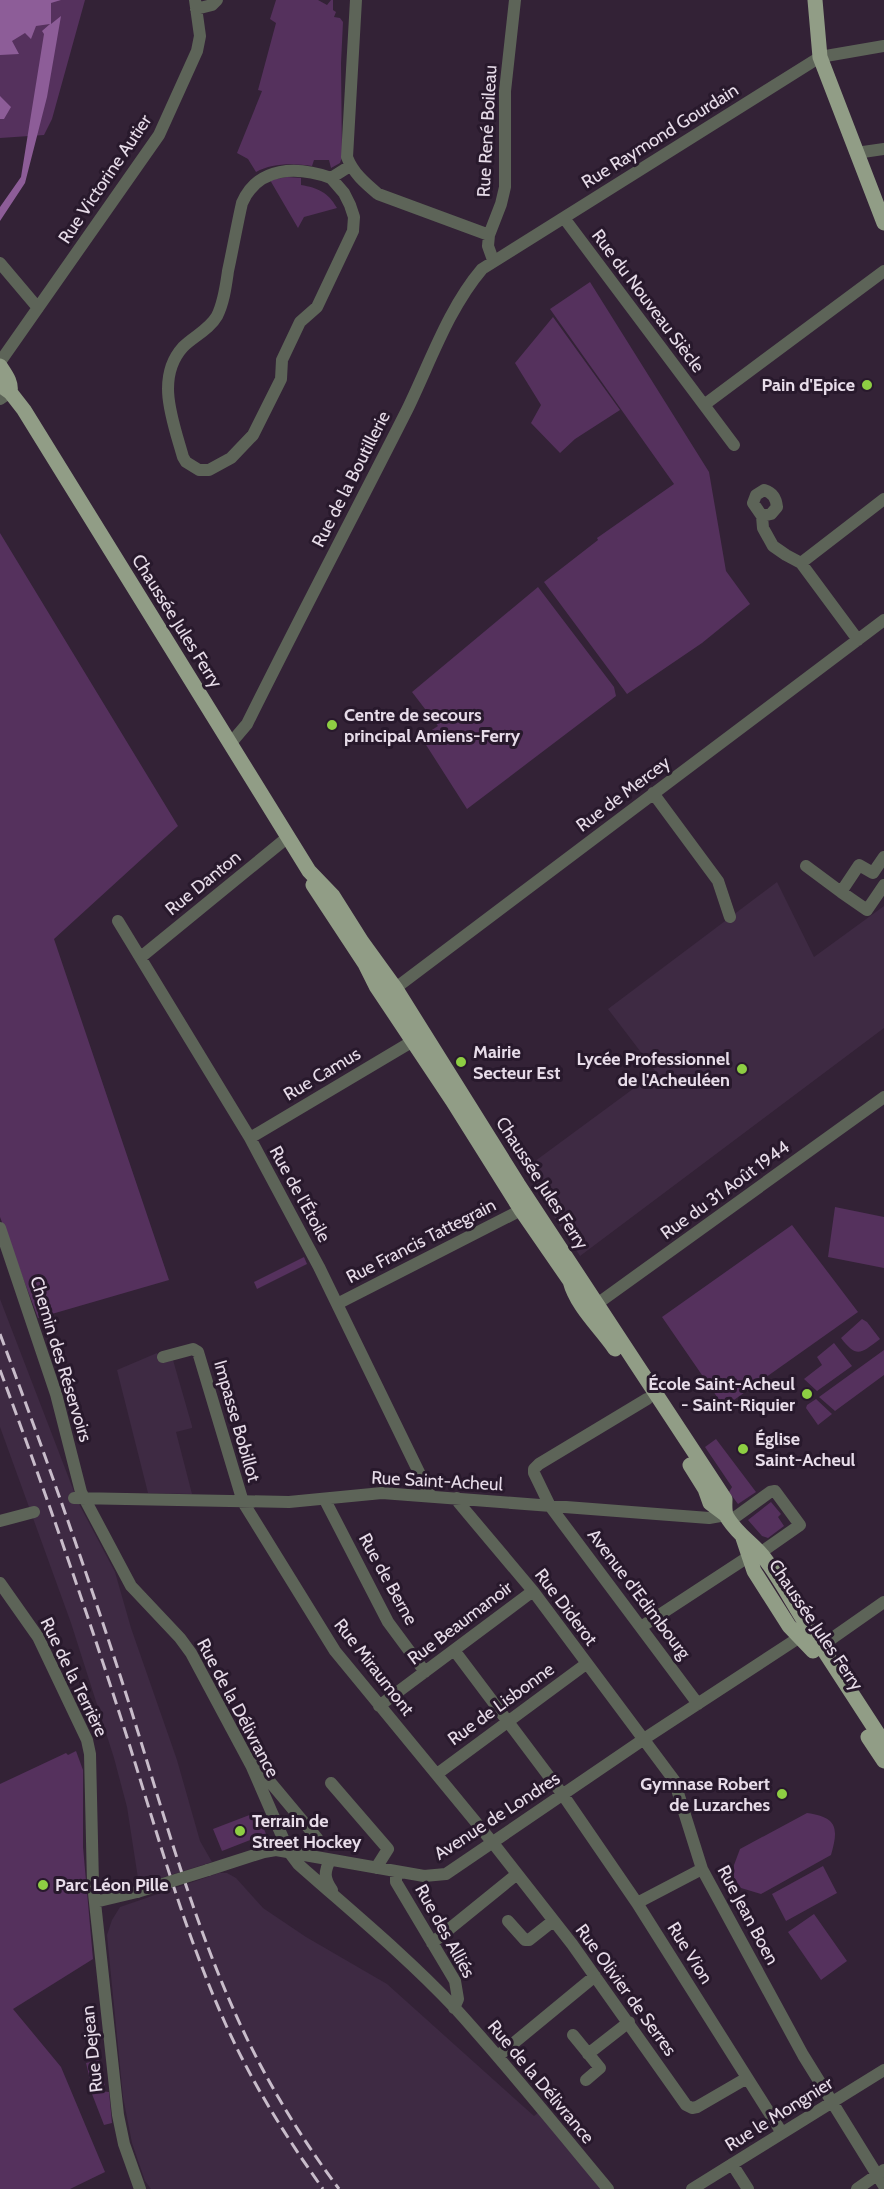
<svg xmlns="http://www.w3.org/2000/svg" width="884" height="2189" font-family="Cabin,sans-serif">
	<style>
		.built { fill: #3e2a43 }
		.green { fill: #55315d }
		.water { fill: #8d5d98 }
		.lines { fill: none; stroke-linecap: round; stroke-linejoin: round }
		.minor { stroke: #5d6458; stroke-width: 12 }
		.major { stroke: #919d86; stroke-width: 15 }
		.rail { stroke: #c8bcca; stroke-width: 3; stroke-dasharray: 12 6; stroke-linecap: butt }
		.minor-bridge { stroke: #5d6458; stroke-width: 12 }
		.poi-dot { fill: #8ece43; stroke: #28192c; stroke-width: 2 }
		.labels { text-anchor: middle; stroke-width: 6; stroke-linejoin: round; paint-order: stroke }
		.street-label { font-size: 18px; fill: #e7dce9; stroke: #28192c }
		.poi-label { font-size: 18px; font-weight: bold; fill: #e7dce9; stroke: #28192c; text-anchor: start }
	</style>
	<rect width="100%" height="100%" fill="#332236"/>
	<path class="built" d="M777,882L814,957L884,906V1028L580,1256L531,1182L536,1179L535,1172L530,1170L527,1167L656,1072L608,1009Z
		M0,1299L78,1502L115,1572L131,1628L177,1760L200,1841L212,1862L139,1885L127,1807L114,1758L71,1623L0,1427Z
		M157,1353L163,1363L173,1360L192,1426V1428L176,1432L192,1494L148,1493L119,1378L117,1370Z
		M219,1873H227L236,1878L263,1908L306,1937L387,1984L534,2116L540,2111L602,2189H151L145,2181L132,2143L123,2097L107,1935L112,1920L120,1907Z"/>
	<path class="green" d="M0,0H85L52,119L44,135L0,138Z
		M276,0H318L327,5L331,0H333V10L336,12L334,17L340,18L343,22L341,63L342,157L340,163L331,168L329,160H314L312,166C293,163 272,163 256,172L248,159L237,153L262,91L258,90L276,23L270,19Z
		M287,177L301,178V185C318,188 328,192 337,208L304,217L298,228L270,180Z
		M590,282L709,472L726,571L750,604L702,643L627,694L544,582L598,540L597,538L674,484L550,309Z
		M553,317L620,410L575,439L560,453L531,423L541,405L515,363Z
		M0,533L178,826L54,939L169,1280L38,1318L0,1217Z
		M538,587L614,687L616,696L467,809L421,737L438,726L412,692Z
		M835,1207L884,1217V1268L828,1257Z
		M792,1225L858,1312L724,1407L662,1317Z
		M304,1257L307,1264L257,1289L254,1282Z
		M862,1319L867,1322L880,1339C861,1353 857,1359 841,1338Z
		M834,1343L852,1366L817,1391L804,1379L822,1365L817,1357Z
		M884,1350V1375L835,1411L819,1397Z
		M816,1399L832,1414L818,1425L806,1408L807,1405Z
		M716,1439L756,1492L738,1504L729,1492L732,1487L705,1447Z
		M771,1502L781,1514L778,1517L784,1526L768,1538L762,1536L748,1520Z
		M76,1751L83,1770V1847L93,1959L13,2009L61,2067L105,2172L70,2189H0V1784L66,1753L68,1755Z
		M257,1812L266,1834L222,1851L213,1829Z
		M807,1813C837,1817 839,1828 831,1855L761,1894L741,1888L734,1878V1865L740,1849Z
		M823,1866L837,1893L786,1921L772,1894Z
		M814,1914L847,1961L821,1980L788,1932Z
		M99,2060L105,2085L92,2088L86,2063Z
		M92,2090L109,2092L112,2123L104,2125L92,2094Z"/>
	<path class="water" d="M0,0H61L51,3V24L61,16L47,97L25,183L0,221V207L21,177L44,34L42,31L50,24L36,26L31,39L25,33L12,41L19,54L0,55Z
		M0,96L11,107L4,119H0Z"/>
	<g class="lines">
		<path class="minor" d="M356,0L347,157C353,173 365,183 378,194L489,235
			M196,9L212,5L217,0
			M856,153L884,149
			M331,178L344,193L350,205L354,217L353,231L317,307L300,322L282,360L281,379L253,435L231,458L209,470H199L186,462L183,457C173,421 155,378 183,347C194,336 209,330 217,316C224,302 226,285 228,271C233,248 237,225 242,203C258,166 297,166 331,178L350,166
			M564,218L734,445
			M493,260L488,246L489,235L501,204L505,187V91L515,0
			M0,263L38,308
			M0,362L159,135L197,51L200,36L195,0
			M0,399L10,392
			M704,405L884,271
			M762,516L771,514L777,507C776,498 773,493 764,490L756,495L753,503L762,516L763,528L773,546L786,555L801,563L858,640
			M801,563L884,499
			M230,744L247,724C299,619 354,515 407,410C430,363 448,309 482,269L820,57L884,46
			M653,793L718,881L730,917
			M806,866L841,892L859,865L873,873L884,857
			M841,892L867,910L884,885
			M118,921L250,1138L319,1267L430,1495
			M141,957L288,837
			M389,993L884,620
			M250,1138L413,1041
			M0,1228L56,1394L81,1492L131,1586L180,1638L191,1653L252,1767L289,1852L298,1864C351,1911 406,1956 455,2008C508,2066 557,2128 608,2189
			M337,1304L521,1210
			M590,1309L884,1097
			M163,1357L193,1349L198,1352L243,1502L335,1651L493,1843L572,1944L686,2105L692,2108L697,2107L747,2078
			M647,1399L539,1464L534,1469V1473L550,1506L698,1704
			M74,1498L289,1502L382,1493L709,1518L726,1515
			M457,1498L459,1503L533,1591L674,1780L702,1869L803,2055L884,2186
			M325,1500L388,1622L425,1672
			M0,1521L34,1512
			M730,1521L770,1492L775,1491L800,1525L760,1553
			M0,1583L38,1637L87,1740L90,1754L93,1884L118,2115L124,2144L140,2189
			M641,1627L748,1557
			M454,1650L563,1795L637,1903L782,2133
			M814,1651L884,1602
			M379,1706L533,1591
			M255,1764L317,1838
			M437,1774L586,1664
			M331,1783L388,1849L376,1868
			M330,1860C324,1872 324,1879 332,1890
			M208,1870L264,1852L276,1850L424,1876L446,1874L650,1735L806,1633
			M396,1872V1882L455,1981L458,1999L454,2008
			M95,1902L137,1892
			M637,1903L702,1869
			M508,1921L525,1940H529L553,1921
			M432,1943L517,1874
			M573,2035L600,2068L586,2080
			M588,2054L629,2022
			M498,2056L595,1976
			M732,2164L748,2189
			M692,2189L884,2070
			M857,2189L884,2170"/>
		<path class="major" d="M815,0L820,57L884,223
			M0,366C5,374 12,382 10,392
			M0,385L10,392L24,410L309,871L333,896L362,942L396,989L518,1184L725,1499C725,1505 724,1512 727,1517C736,1533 751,1542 762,1555C784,1583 799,1617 821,1646L884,1743
			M313,885L365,964L376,986L452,1100L521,1210L570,1281C577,1307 600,1327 615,1349
			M690,1465L705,1489L710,1503L726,1515
			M743,1538L754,1571L789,1626L813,1651
			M868,1737L884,1761"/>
		<path class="rail" d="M0,1334C45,1454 88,1575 127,1697C162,1807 192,1921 241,2026C268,2084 301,2138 339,2189
			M0,1370C42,1483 82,1597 119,1712C153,1817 181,1925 226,2025C252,2083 286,2137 323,2189"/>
		<path class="minor-bridge" d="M137,1892L208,1870"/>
	</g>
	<g class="poi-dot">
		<circle cx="867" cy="385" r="6"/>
		<circle cx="332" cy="725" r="6"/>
		<circle cx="461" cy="1062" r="6"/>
		<circle cx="742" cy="1069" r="6"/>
		<circle cx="807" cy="1394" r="6"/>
		<circle cx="743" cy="1449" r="6"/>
		<circle cx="782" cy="1794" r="6"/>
		<circle cx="240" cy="1831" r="6"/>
		<circle cx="43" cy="1885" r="6"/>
	</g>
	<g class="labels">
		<g class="street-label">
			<text transform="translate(487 131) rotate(-87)" y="6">Rue René Boileau</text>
			<text transform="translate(660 136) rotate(-32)" y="6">Rue Raymond Gourdain</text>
			<text transform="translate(105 179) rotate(-56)" y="6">Rue Victorine Autier</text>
			<text transform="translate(648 301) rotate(53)" y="6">Rue du Nouveau Siècle</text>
			<text transform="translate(351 479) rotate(-63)" y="6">Rue de la Boutillerie</text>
			<text transform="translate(177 621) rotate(58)" y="6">Chaussée Jules Ferry</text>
			<text transform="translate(623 794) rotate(-37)" y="6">Rue de Mercey</text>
			<text transform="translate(203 883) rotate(-39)" y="6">Rue Danton</text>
			<text transform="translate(322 1074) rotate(-31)" y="6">Rue Camus</text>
			<text transform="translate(542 1183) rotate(57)" y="6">Chaussée Jules Ferry</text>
			<text transform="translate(725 1190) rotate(-36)" y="6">Rue du 31 Août 1944</text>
			<text transform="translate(300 1194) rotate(61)" y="6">Rue de l'Étoile</text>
			<text transform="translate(421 1241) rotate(-27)" y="6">Rue Francis Tattegrain</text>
			<text transform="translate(61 1359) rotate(73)" y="6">Chemin des Réservoirs</text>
			<text transform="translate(237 1421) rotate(74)" y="6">Impasse Bobillot</text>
			<text transform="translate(437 1481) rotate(3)" y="6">Rue Saint-Acheul</text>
			<text transform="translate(388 1579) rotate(61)" y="6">Rue de Berne</text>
			<text transform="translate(639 1594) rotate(53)" y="6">Avenue d'Edimbourg</text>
			<text transform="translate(566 1607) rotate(53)" y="6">Rue Diderot</text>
			<text transform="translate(460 1623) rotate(-37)" y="6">Rue Beaumanoir</text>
			<text transform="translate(816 1625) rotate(56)" y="6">Chaussée Jules Ferry</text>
			<text transform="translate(374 1667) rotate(52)" y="6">Rue Miraumont</text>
			<text transform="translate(74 1677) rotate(64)" y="6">Rue de la Terrière</text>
			<text transform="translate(501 1704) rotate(-36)" y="6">Rue de Lisbonne</text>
			<text transform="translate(238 1708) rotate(62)" y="6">Rue de la Délivrance</text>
			<text transform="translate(497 1816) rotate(-33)" y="6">Avenue de Londres</text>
			<text transform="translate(748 1915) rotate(62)" y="6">Rue Jean Boen</text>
			<text transform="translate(445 1931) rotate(61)" y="6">Rue des Alliés</text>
			<text transform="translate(690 1953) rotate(58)" y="6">Rue Vion</text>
			<text transform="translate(626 1990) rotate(54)" y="6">Rue Olivier de Serres</text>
			<text transform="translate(92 2049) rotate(-96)" y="6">Rue Dejean</text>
			<text transform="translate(541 2082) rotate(50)" y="6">Rue de la Délivrance</text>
			<text transform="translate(779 2114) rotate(-32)" y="6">Rue le Mongnier</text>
		</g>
		<g class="poi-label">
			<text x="855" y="391" text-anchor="end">Pain d'Epice</text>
			<text x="344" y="721">Centre de secours<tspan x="344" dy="21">principal Amiens-Ferry</tspan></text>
			<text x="473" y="1058">Mairie<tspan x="473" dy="21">Secteur Est</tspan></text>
			<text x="730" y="1065" text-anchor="end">Lycée Professionnel<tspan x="730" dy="21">de l'Acheuléen</tspan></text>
			<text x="795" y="1390" text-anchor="end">École Saint-Acheul<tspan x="795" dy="21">- Saint-Riquier</tspan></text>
			<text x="755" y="1445">Église<tspan x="755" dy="21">Saint-Acheul</tspan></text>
			<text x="770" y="1790" text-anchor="end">Gymnase Robert<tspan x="770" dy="21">de Luzarches</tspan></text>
			<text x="252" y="1827">Terrain de<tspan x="252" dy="21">Street Hockey</tspan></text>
			<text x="55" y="1891">Parc Léon Pille</text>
		</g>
	</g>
</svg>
